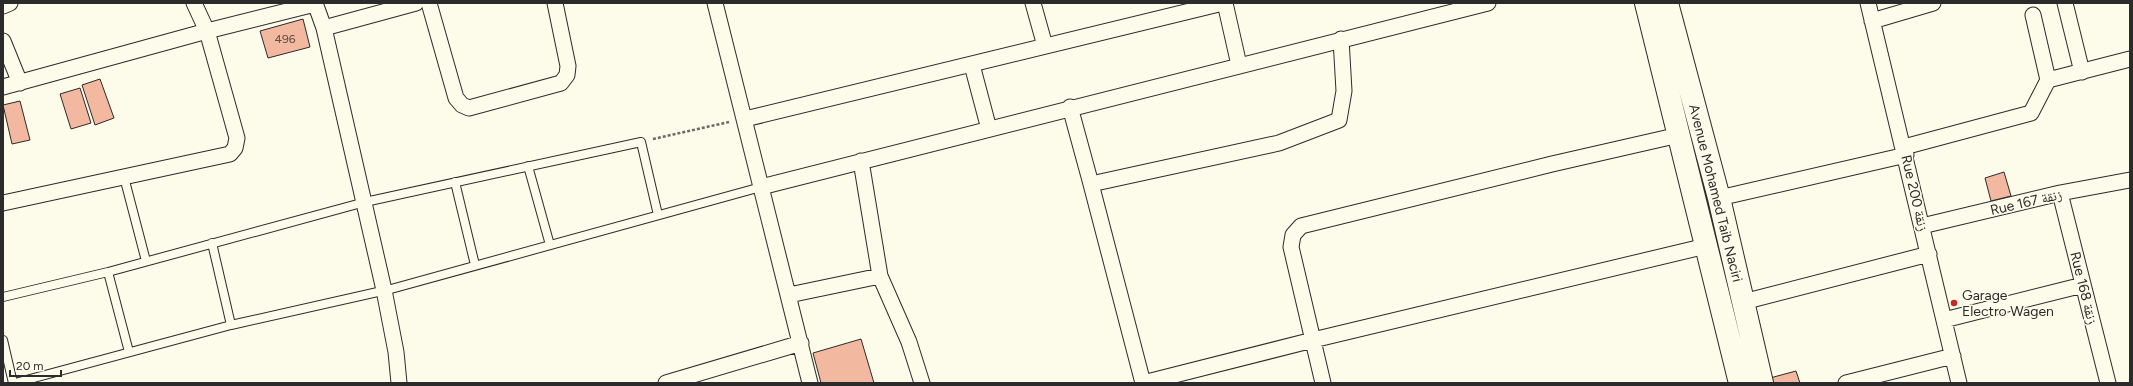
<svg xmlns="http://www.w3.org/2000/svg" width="2133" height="386" font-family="Figtree,'Noto Naskh Arabic',sans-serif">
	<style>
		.building { fill: #f2b8a0; stroke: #2b2b2b }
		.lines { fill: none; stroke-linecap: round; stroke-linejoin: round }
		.lane-casing { stroke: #2b2b2b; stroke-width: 10 }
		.street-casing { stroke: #2b2b2b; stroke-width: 17 }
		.secondary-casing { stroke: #2b2b2b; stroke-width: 24 }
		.path { stroke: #6a6964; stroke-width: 2.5; stroke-dasharray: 3 2; stroke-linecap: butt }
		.lane { stroke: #fdfbea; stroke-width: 8 }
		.street { stroke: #fdfbea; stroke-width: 15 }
		.secondary { stroke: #fdfbea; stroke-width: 22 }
		.poi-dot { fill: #c62828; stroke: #fdfbea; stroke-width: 1.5 }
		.labels { text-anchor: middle; stroke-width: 3; stroke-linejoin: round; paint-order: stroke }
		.number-label { font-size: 12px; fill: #5d4e48 }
		.street-label { font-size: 14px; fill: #2b2b2b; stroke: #fdfbea }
		.poi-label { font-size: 14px; fill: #2b2b2b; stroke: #fdfbea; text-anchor: start }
	</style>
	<rect width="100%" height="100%" fill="#fdfbea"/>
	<path class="building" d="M303,19L310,47L268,58L260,31Z
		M100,79L114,118L95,125L82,85Z
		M80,88L91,123L71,129L60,94Z
		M20,101L30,140L12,144L3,105Z
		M2004,172L2011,196L1991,201L1985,178Z
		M861,339L874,383H821L813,353Z
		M1796,371L1800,383H1772L1770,378Z"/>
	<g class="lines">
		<g class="lane-casing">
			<path id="lane" d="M528,166L550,245
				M124,177L146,261
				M455,182L475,265
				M212,243L231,325
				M108,272L129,352
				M3,297L108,272L365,202L641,142L658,215
				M3,340L13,383
				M15,383L231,325L391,289L761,187"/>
		</g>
		<g class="street-casing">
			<path id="street" d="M315,3L324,28L384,290L396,352L399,383
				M429,3L456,98L462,105L469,108L561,83L567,75L568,66L555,3
				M715,3L810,383
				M1033,3L1045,46
				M1225,3L1239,65
				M1868,3L1959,383
				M2065,3L2082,72
				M3,6L10,3
				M1872,21L1933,3
				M324,28L416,3
				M3,41L20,83
				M972,65L989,129
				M2048,80L2130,59
				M3,87L207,31L315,4
				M1070,107L1091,184L1279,143L1339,120L1344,91L1341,39
				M745,119L1223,3
				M1904,147L2031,113L2048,80L2033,15
				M861,161L880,276L909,342L922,383
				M1091,184L1143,383
				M761,187L1488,3
				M2060,193L2108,383
				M1719,198L1906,155
				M3,203L230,154L235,148L237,138L207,31L194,3
				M1922,226L2060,193L2130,180
				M789,295L880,276
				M1743,302L1929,254
				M1944,320L2083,285
				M666,383L801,343
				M1143,383L1313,340L1706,246
				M1323,383L1291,247L1293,235L1301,226L1552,164L1679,135
				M1846,383L1953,356"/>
		</g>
		<g class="secondary-casing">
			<path id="secondary" d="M1646,3L1740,383
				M1667,3L1719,198L1762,383"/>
		</g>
		<path class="path" d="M653,139L729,122"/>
		<use href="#lane" class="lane"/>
		<use href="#street" class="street"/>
		<use href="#secondary" class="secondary"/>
	</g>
	<circle class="poi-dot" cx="1954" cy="303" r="4"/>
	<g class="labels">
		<g class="number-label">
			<text x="285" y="43">496</text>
		</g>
		<g class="street-label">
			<text transform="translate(1716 193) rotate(76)" y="5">Avenue Mohamed Taib Naciri</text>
			<text transform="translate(1915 193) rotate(77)" y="5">Rue 200 زنقة</text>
			<text transform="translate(2026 202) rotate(-13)" y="5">Rue 167 زنقة</text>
			<text transform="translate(2084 288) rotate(76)" y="5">Rue 168 زنقة</text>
		</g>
		<g class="poi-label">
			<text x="1962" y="300">Garage<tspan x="1962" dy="16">Electro Wagen</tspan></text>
		</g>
	</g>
	<rect width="2133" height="386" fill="none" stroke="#2b2b2b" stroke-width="8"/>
	<path d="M10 370v6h51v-6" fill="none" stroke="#2b2b2b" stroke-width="2"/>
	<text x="16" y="370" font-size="12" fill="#2b2b2b" stroke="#fdfbea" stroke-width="3" paint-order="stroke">20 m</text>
</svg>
